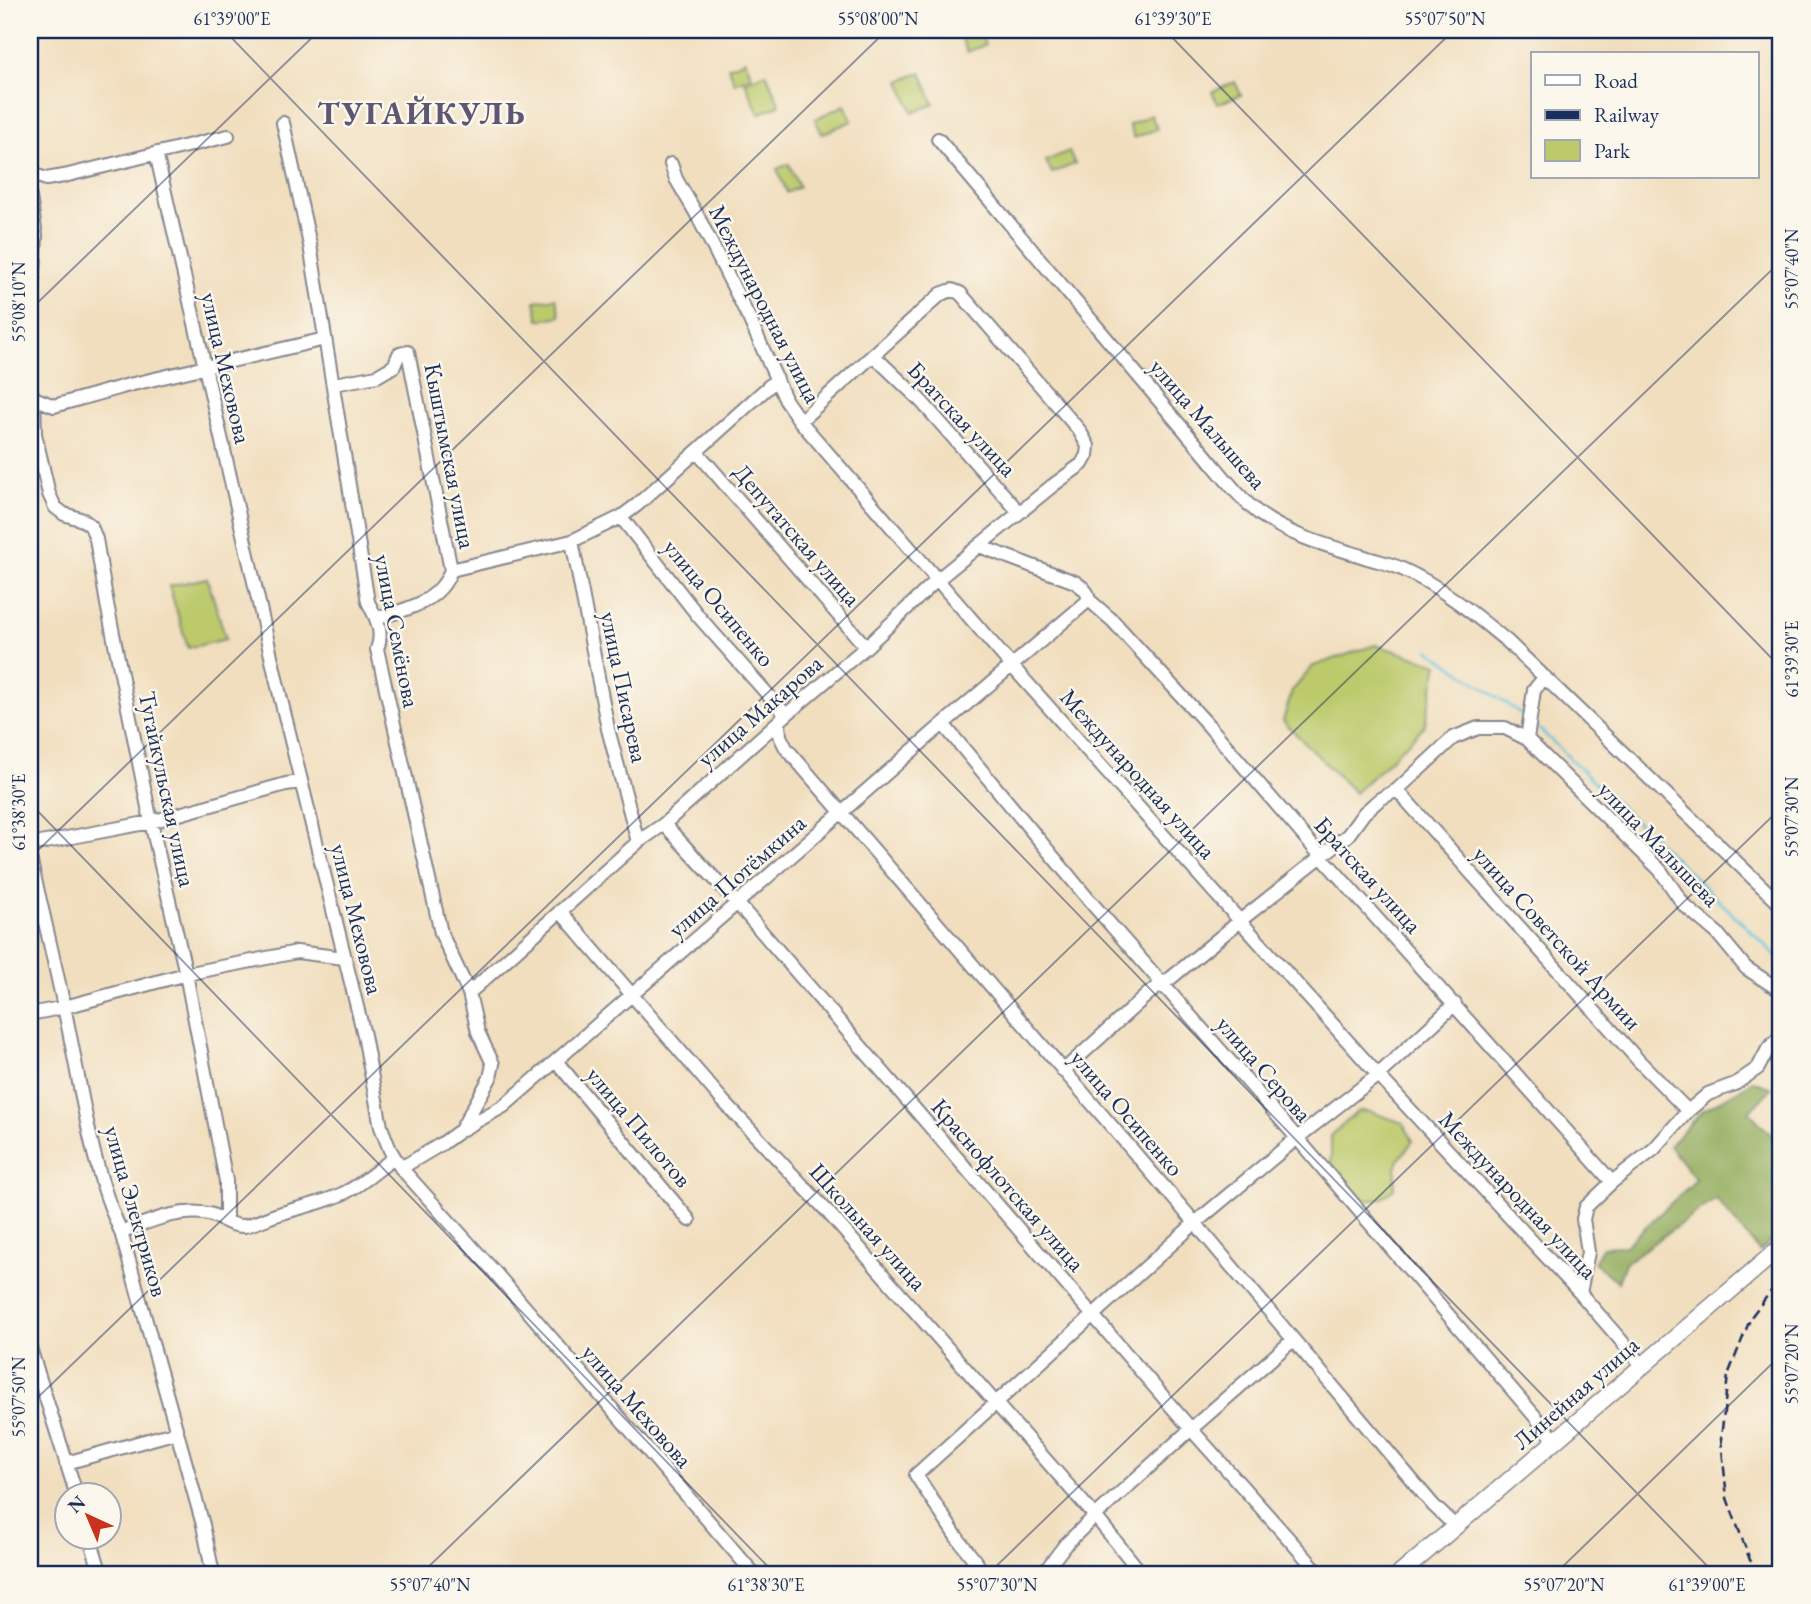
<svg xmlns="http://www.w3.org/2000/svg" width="1811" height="1604" font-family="'EB Garamond',serif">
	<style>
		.green { fill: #bcca6c; stroke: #6c7c65; stroke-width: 2 }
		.forest { fill: #95ae60; stroke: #586e5f; stroke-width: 2 }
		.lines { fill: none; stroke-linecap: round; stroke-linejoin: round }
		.stream { stroke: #5fc3dc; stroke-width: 2.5 }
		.minor-casing { stroke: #86868e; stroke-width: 16 }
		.major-casing { stroke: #86868e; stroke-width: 19 }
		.minor { stroke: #fff; stroke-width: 12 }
		.major { stroke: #fff; stroke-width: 16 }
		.rail { stroke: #1b2f5e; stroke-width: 2.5; stroke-dasharray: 10 5; stroke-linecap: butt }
		.ticks { fill: none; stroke: #1b2f5e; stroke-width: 2; stroke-opacity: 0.45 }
		.labels { text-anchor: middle; stroke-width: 5; stroke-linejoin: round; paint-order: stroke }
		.street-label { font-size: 24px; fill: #1b2f5e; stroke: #fbf7ec }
		.district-label { font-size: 32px; font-weight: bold; letter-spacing: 2px; fill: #5e5673; stroke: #fbf7ec }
		.neatline { fill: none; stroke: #1b2f5e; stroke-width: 2.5 }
		.ticks-label { font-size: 18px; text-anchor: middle; fill: #1b2f5e }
	</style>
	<rect width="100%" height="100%" fill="#fbf7ec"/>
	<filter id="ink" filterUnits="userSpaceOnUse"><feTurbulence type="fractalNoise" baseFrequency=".0143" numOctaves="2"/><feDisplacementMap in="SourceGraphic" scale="14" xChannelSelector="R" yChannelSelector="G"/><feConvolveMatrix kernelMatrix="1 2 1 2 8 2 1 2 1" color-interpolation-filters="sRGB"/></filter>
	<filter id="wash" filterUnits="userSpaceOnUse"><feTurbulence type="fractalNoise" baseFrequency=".00686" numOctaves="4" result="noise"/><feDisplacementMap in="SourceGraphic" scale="28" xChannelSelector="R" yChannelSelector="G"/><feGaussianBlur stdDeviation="1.57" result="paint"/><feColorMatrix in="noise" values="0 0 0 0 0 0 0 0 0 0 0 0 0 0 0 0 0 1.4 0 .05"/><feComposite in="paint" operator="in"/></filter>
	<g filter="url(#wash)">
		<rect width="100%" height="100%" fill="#f1debe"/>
		<path class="green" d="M958,30H979L985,45L967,52Z
			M745,60L752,76L735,83L728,67Z
			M921,72L934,104L913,113L900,81Z
			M766,73L780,105L759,114L745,82Z
			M1235,82L1241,95L1218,104L1212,92Z
			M845,105L852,121L822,134L815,119Z
			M1151,115L1157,129L1134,138L1129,125Z
			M1069,151L1075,164L1052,173L1046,161Z
			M789,164L799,187L787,193L777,169Z
			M556,298L560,316L539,320L535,301Z
			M207,578L226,639L188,648L169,586Z
			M1375,645L1438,664L1424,727L1355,793L1283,721L1292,691L1313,666Z
			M1358,1111L1371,1112L1403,1123L1413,1141L1397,1162L1394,1189L1381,1199L1362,1201L1331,1162V1136Z"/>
		<path class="forest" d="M1753,1081L1772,1088L1749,1112L1781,1145V1230L1760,1252L1716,1199L1625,1263L1618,1282L1594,1263L1602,1247L1625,1246L1696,1180L1669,1146L1701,1112Z"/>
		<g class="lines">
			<path class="stream" d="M1429,650L1524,716
				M1536,726L1781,960"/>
		</g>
	</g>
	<g filter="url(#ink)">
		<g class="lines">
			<g class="minor-casing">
				<path id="minor" d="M283,123L310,245L368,602C376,617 384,633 377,649L441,933L469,993L478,1032L493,1064L490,1078L461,1130
					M938,139L1206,456C1223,476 1240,499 1261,515C1293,538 1334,547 1371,559C1381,562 1392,564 1402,569C1441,586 1475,615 1508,642L1781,905
					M156,153L282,704L364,1035L381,1127L390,1150L401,1168L492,1269L754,1574
					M671,164L676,179L696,213L749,318L786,401L800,421L1011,665L1378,1075L1580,1293L1643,1366
					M30,173L46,179L64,176L228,136
					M30,197L36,236L30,345
					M873,355L921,401L1019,512
					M334,384L377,376L394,366L399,354L408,352L451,570
					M30,390L34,398L35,434L49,494L55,507L64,514L83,520L91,526L96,539L107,604L151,822L186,974L226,1181V1220
					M34,398L54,406L129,385L325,339
					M697,452L866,647
					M621,517L699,617L786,715
					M572,541L608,729L638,842
					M979,546L1075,582L1083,588L1087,593L1089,600L1113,621L1209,726L1321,856L1612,1182
					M451,570L572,541L621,517L637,505L777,379
					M377,618C406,610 440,602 451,570
					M1545,677L1534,690L1527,739L1660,870L1684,905L1717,933L1746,968L1781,991
					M779,722L780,736L786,748L1195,1223L1433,1505L1455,1526
					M943,724L1089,900L1297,1138L1556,1441
					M1397,790L1639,1061L1688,1111
					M664,824L737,903L1191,1429L1320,1574
					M30,845L151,822L286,784L301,782
					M30,858C44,918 59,979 71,1041C84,1105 93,1172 121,1232L203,1525L213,1574
					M560,911L723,1101L826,1210L1095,1516L1142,1574
					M469,993L638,842L664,824L786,715L866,647L937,580L1052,486L1082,464L1087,455L1088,446L1079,430L960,293L952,290L941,294L800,421
					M30,1014L65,1007L186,974L297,952L344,958
					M556,1061L689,1220
					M1063,1071L1148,994L1171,978L1241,920L1348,835L1364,813L1380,799L1397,790L1453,738L1478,728H1505L1527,739
					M401,1168L443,1143L461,1130L504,1106L943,724L1089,600
					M121,1232C149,1222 177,1208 209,1214C220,1217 232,1227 244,1226C256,1224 268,1217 279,1214C301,1207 325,1203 346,1192C363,1184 378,1169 394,1158
					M1580,1293L1588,1252L1583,1219L1586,1207L1612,1182L1654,1149L1688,1111L1708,1094L1735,1084L1758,1068L1768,1049L1781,1036
					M30,1348L77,1496
					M66,1463L177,1432
					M90,1538L101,1574
					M980,1574L978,1565L956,1536L916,1475L1195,1223L1297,1138L1378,1075L1455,1004
					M1043,1574L1065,1545L1095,1516L1191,1429L1293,1340"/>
			</g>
			<g class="major-casing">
				<path id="major" d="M1400,1574L1781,1247"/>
			</g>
			<use href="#minor" class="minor"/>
			<use href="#major" class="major"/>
			<path class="rail" d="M1760,1574L1750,1560L1727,1498L1721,1439L1728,1375L1751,1317L1781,1278"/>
		</g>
	</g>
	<path class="ticks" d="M224,30L1715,1574M1165,30L1781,668M30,310L320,30M30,803L775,1574M30,858L887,30M30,1405L1454,30M421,1574L1781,261M988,1574L1781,808M1555,1574L1781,1355"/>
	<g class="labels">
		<g class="street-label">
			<text transform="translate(765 304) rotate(63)" y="8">Международная улица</text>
			<text transform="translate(226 368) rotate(77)" y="8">улица Меховова</text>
			<text transform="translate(962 419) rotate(47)" y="8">Братская улица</text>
			<text transform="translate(1208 424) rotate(49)" y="8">улица Малышева</text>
			<text transform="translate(450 456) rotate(79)" y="8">Кыштымская улица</text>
			<text transform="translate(797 535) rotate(49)" y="8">Депутатская улица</text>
			<text transform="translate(719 603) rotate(50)" y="8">улица Осипенко</text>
			<text transform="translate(397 631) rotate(79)" y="8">улица Семёнова</text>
			<text transform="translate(624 687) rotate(78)" y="8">улица Писарева</text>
			<text transform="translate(760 711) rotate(-41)" y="8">улица Макарова</text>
			<text transform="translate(1138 774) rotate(48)" y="8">Международная улица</text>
			<text transform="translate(167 789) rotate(78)" y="8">Тугайкульская улица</text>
			<text transform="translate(1659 844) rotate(46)" y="8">улица Малышева</text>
			<text transform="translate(1368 875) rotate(48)" y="8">Братская улица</text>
			<text transform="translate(737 876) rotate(-41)" y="8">улица Потёмкина</text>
			<text transform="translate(357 919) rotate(76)" y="8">улица Меховова</text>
			<text transform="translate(1557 938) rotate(48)" y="8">улица Советской Армии</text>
			<text transform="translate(1264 1069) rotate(49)" y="8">улица Серова</text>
			<text transform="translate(1127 1113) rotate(49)" y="8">улица Осипенко</text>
			<text transform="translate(639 1127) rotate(50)" y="8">улица Пилотов</text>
			<text transform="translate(1008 1185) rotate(49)" y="8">Краснофлотская улица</text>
			<text transform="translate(1518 1195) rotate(47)" y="8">Международная улица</text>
			<text transform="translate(136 1211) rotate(74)" y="8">улица Электриков</text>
			<text transform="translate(868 1227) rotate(48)" y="8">Школьная улица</text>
			<text transform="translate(1576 1393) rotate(-41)" y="8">Линейная улица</text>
			<text transform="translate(637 1406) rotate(49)" y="8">улица Меховова</text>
		</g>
		<g class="district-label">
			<text x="422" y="124">ТУГАЙКУЛЬ</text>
		</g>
	</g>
	<rect width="1811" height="1604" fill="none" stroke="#fbf7ec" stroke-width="77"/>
	<rect x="1531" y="52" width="228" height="126" fill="#fbf7ec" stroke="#a1a7b3" stroke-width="2"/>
	<rect x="1545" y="75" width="35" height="10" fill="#ffffff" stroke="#a1a7b3" stroke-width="2"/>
	<text x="1594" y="88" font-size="21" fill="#1b2f5e">Road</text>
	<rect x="1545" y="110" width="35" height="10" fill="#1b2f5e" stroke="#a1a7b3" stroke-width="2"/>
	<text x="1594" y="122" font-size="21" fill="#1b2f5e">Railway</text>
	<rect x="1545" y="140" width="35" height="21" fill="#bcca6c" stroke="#a1a7b3" stroke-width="2"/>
	<text x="1594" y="158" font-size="21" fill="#1b2f5e">Park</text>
	<g transform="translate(88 1516) rotate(316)"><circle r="33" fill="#fbf7ec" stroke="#a1a7b3" stroke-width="2"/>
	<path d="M0-5L12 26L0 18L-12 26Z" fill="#c8321e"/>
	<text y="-10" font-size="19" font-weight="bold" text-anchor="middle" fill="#1b2f5e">N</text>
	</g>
	<rect x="38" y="38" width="1734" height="1528" class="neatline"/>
	<g class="ticks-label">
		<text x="232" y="25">61°39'00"E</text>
		<text x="878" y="25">55°08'00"N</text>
		<text x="1173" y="25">61°39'30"E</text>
		<text x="1445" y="25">55°07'50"N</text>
		<text transform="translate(1792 269) rotate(-90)" y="6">55°07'40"N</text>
		<text transform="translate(19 302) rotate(-90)" y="6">55°08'10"N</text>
		<text transform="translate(1792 659) rotate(-90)" y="6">61°39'30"E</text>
		<text transform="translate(19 812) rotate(-90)" y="6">61°38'30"E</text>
		<text transform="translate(1792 817) rotate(-90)" y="6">55°07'30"N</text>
		<text transform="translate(1792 1364) rotate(-90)" y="6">55°07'20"N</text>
		<text transform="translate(19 1397) rotate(-90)" y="6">55°07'50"N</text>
		<text x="430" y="1591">55°07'40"N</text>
		<text x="766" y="1591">61°38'30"E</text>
		<text x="997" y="1591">55°07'30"N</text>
		<text x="1564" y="1591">55°07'20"N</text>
		<text x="1707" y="1591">61°39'00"E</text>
	</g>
</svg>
